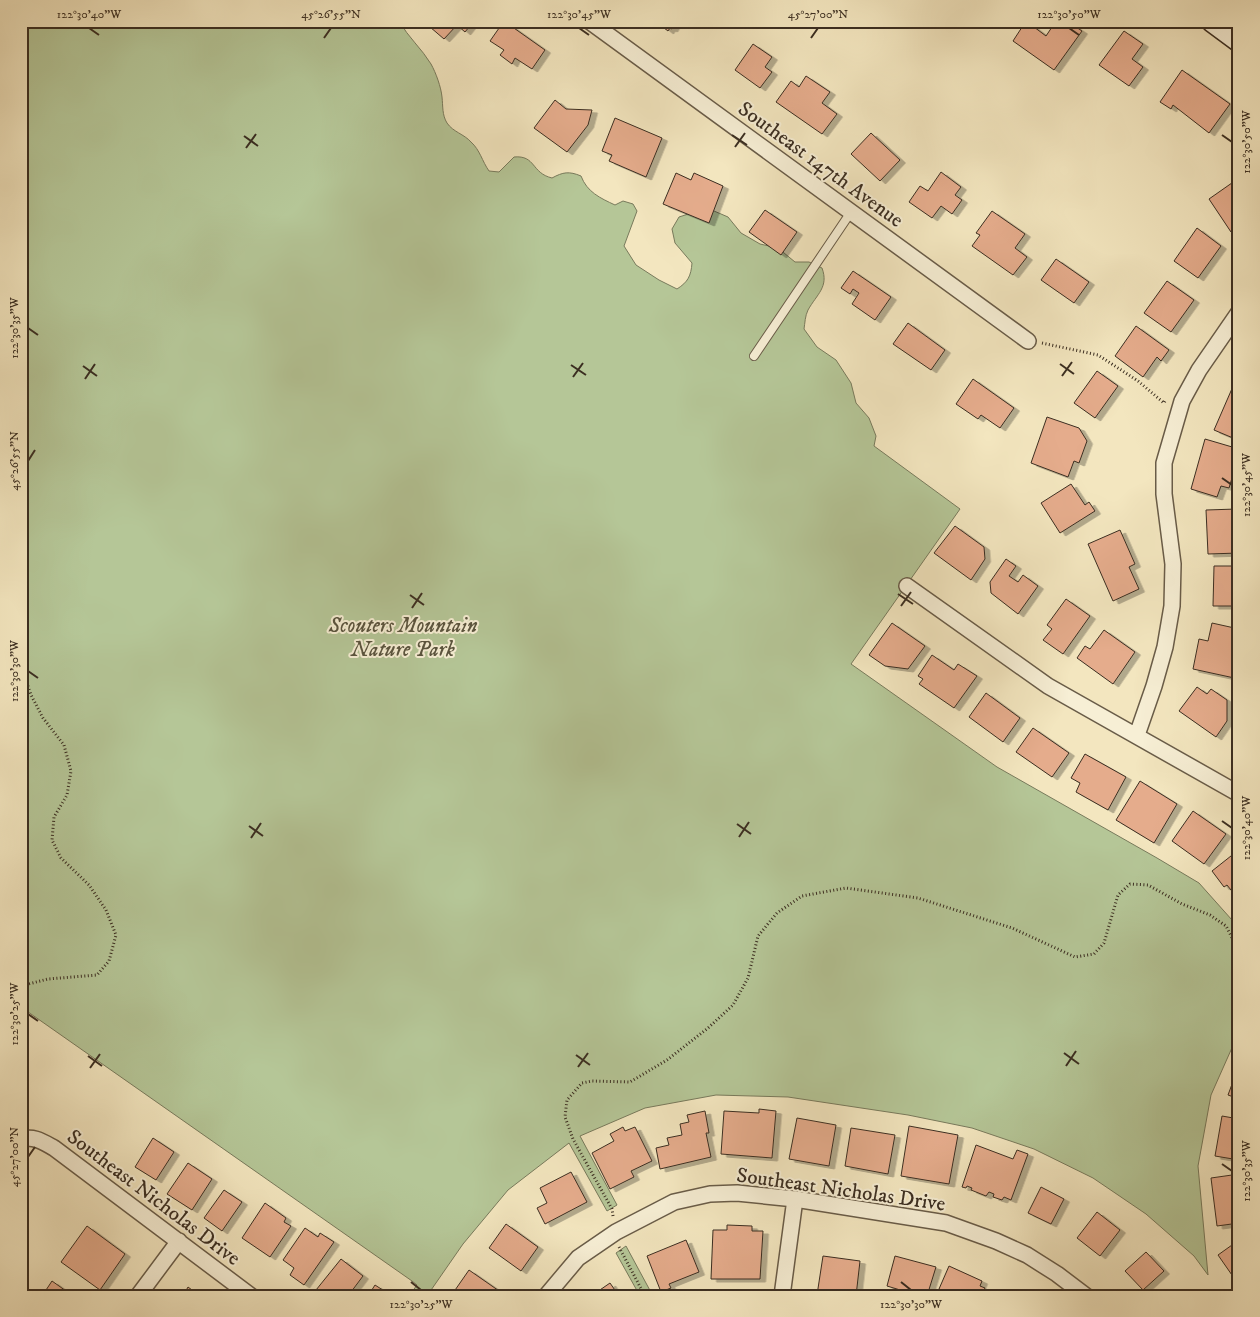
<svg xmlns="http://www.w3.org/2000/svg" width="1260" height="1317" font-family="'IM FELL DW Pica',serif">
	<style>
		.green { fill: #b5c697; stroke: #787a5c }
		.building { fill: #e5ac8c; stroke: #3b2e21; filter: url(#shadow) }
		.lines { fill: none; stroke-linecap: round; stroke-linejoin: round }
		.lane-casing { stroke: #695c48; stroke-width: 10 }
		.street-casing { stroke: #695c48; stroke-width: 18 }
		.secondary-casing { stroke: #3b2e21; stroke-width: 24 }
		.path { stroke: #3b2e21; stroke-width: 3; stroke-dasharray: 1 2.5; stroke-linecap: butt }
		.lane { stroke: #f7efd5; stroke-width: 8 }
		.street { stroke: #f7efd5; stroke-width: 15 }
		.secondary { stroke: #f7efd5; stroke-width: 21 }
		.ticks { fill: none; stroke: #3b2e21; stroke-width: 2 }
		.labels { text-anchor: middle; stroke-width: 4; stroke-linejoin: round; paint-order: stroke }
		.street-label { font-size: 21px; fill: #3b2e21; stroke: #f7efd5 }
		.park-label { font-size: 21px; font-style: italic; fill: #5a543e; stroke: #f7efd5 }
		.neatline { fill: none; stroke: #3b2e21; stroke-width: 2 }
		.ticks-label { font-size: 12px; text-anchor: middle; fill: #3b2e21 }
	</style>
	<defs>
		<filter id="shadow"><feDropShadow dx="5.5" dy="3" stdDeviation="0" flood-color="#0004"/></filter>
	</defs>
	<rect width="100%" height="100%" fill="#f3e6bf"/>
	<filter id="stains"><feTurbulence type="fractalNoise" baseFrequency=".004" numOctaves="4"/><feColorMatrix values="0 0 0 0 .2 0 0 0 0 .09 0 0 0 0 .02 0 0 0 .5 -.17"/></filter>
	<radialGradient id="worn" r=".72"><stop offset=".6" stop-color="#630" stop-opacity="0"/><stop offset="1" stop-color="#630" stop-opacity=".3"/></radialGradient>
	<path class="green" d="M21,21H399C408,37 422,49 431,64C436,73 441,87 442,97C443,106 442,115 447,123C453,132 464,134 471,142C480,150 482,161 489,171L499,172L514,157C536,155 531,173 552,178C563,172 569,171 581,176C587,192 600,198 615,205L623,201L633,204L637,211L624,246L636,265L659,280L677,289C688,282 691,276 692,263L675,243L672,229L679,217L707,208L728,217L741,233L760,244L778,248L795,262H809L822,268C829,287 817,294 808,310C805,316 805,323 804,329L817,347L836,360L851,383L856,403L869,418L876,436L874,446L960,509L851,664L997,767L1157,858L1199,883L1232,920L1239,944V1032L1211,1095L1198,1166L1208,1275L1194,1256L1146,1214L1093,1178L1034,1149L972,1128L908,1115L788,1097L716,1095L645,1108L580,1136L617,1205L607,1211L569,1143L508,1190L463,1244L429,1293L433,1296H409L417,1285L412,1281L21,1007Z
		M626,1246L653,1296H640L616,1253Z"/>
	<path class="building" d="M423,21H474L465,32L457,25L444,39Z
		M504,21L545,50L532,69L515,58L512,64L500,55L504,50L490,41Z
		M655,21H677L672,29L670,28L668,31Z
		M1026,21L1046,36L1056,21H1067L1082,31L1054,70L1013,41Z
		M1124,31L1143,44L1132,59L1143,67L1129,86L1099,65Z
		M753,44L772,57L765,67L772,72L760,88L735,70Z
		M1182,70L1230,104L1209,133L1173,105L1171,109L1160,102Z
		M806,76L830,92L822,103L837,114L822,134L776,102L791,81L799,87Z
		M555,100L566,109L592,110L588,125L567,152L534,128Z
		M615,118L662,138L646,177L609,161L612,155L602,151Z
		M871,133L900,160L880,181L851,154Z
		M941,172L961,187L955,195L962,200L952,214L941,206L932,218L909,202L920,186L928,191Z
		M676,173L691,180L694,173L723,186L709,223L663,204Z
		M1239,178V227L1231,232L1209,199Z
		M765,210L797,232L781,255L749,232Z
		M992,211L1025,234L1015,248L1027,257L1013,275L972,246L980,235L976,233Z
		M1197,228L1221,246L1198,278L1174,261Z
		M1056,259L1089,282L1074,303L1041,280Z
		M853,271L891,297L875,320L852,304L859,293L853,289L850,294L841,288Z
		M1167,281L1194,300L1171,332L1144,313Z
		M908,323L945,350L931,370L893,344Z
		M1136,326L1169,350L1161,361L1157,357L1143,377L1115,356Z
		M1097,371L1118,386L1095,418L1074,403Z
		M973,379L1014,408L1000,428L981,415L978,419L956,404Z
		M1234,384L1239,386V427L1233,438L1214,430Z
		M1047,417L1079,428L1087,441L1079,463L1074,461L1068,477L1031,463Z
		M1205,439L1239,449V455L1229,488L1221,486L1217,497L1191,489Z
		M1071,484L1085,505L1089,502L1095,511L1060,533L1041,503Z
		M1237,509L1239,553L1208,554L1206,510Z
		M955,526L984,547L985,559L971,580L934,553Z
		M1120,530L1135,564L1129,567L1139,589L1113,601L1088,544Z
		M1006,559L1016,566L1009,576L1018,582L1023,575L1038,586L1018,614L991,593L990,582Z
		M1214,566H1239V606H1213Z
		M1066,599L1090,616L1063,654L1043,640L1052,629L1047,625Z
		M892,623L925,646L908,669L885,666L869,655Z
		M1212,623L1239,629V679L1193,669L1199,639L1208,641Z
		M1104,630L1135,652L1113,684L1077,658L1085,646L1090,649Z
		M932,655L954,670L958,664L977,676L954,708L919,684L923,679L918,676Z
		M1197,687L1207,694L1211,689L1227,700V721L1216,737L1179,711Z
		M986,693L1020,718L1003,742L969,717Z
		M1033,728L1069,753L1052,777L1016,752Z
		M1085,754L1126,777L1108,810L1076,792L1080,783L1071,778Z
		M1140,781L1177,804L1154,843L1116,820Z
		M1193,811L1226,834L1204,864L1172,841Z
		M1239,846V900L1227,885L1224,887L1212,871L1236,852L1234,850Z
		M1238,1068L1239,1069V1099L1228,1095Z
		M759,1109L776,1111L772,1158L721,1154L724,1111L759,1113Z
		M705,1111L709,1133H706L711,1157L660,1169L656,1148L669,1145L667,1138L682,1135L680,1124L689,1122L687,1115Z
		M1222,1116L1239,1119V1160L1215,1156Z
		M797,1118L836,1125L829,1166L789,1159Z
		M909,1126L958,1135L949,1184L901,1176Z
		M623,1127L625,1131L635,1127L652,1161L631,1171L634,1177L610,1189L592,1153L614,1141L610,1134Z
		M851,1128L895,1135L888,1174L845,1166Z
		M153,1138L174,1152L156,1180L135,1167Z
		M976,1145L1013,1159L1017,1150L1028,1154L1011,1200L1004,1197L1002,1200L993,1197L994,1194L989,1192L986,1196L971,1190L972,1188L967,1186L966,1188L962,1187Z
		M188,1163L212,1179L192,1210L167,1194Z
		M571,1172L587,1202L545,1224L537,1208L547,1203L540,1188Z
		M1239,1174V1223L1217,1226L1211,1178Z
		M1041,1187L1064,1199L1051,1224L1028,1213Z
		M224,1190L242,1202L222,1231L204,1218Z
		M265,1203L286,1218L284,1222L291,1226L270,1257L242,1238Z
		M1097,1212L1120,1230L1100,1256L1077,1238Z
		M506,1224L538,1247L521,1271L489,1248Z
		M727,1225L752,1226V1231H763L760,1279H711L713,1230H727Z
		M87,1226L125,1254L100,1290L61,1262Z
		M305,1228L318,1237L320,1233L334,1242L304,1285L290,1275L294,1268L283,1260Z
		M686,1240L699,1272L669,1284L671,1288L661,1292L647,1256Z
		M1239,1240V1275L1234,1278L1218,1255Z
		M1146,1252L1164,1271L1143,1290L1125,1271Z
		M823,1256L860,1261L856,1296L817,1295Z
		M895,1256L936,1267L927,1296H920L887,1286Z
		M341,1259L363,1276L348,1296H323L316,1290Z
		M949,1266L982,1281L980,1286L985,1288L981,1296H945L947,1292L939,1289Z
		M469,1270L502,1293L500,1296H457L453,1293Z
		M52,1281L73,1296H42Z
		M610,1283L619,1296H595L594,1294Z
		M375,1285L392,1296H368Z
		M188,1287L200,1296H183Z"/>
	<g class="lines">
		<g class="lane-casing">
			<path id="lane" d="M754,356L851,212"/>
		</g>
		<g class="street-casing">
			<path id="street" d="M589,21L1028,341
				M907,586L1048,686L1239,794
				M1137,735L1154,686L1165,647L1172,606L1173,564L1164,494V463L1182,401L1199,370L1239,312
				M21,1140C33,1135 43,1142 54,1148L251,1296
				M138,1296L179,1241
				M546,1296L578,1258L616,1232L674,1202L710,1194L737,1193L795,1199L946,1223L996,1241L1027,1255L1057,1274L1086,1296
				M782,1296L795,1199"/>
		</g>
		<g class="secondary-casing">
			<path id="secondary" d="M1212,21L1239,41"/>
		</g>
		<path class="path" d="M1042,343L1098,355L1138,381L1164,403L1165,401
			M21,666L31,695L43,718L64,745L71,771L67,795L54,817L52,840L61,858L89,885L106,910L116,935L109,961L97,975L48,979L21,986
			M613,1216L612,1209L573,1139L565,1117L567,1100L582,1083L592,1081L630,1082L667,1060L708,1028L733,1005L748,978L758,936L777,913L802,896L846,888L918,898L1012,928L1075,957L1094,954L1104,943L1118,895L1130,884L1148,885L1182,904L1210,915L1226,926L1239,951
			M619,1247L645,1296"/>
		<use href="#lane" class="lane"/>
		<use href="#street" class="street"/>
		<use href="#secondary" class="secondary"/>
	</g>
	<path class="ticks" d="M89,28L99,35M579,28L589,35M1069,28L1079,35M324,38L331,28M811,38L818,28M732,135L747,145M1222,135L1232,142M244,136L258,146M735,147L745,133M246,148L256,134M28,328L38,335M1060,364L1074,374M571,365L586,375M83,366L97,376M1062,376L1072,362M573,377L583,363M85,379L95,364M28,461L35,450M1222,478L1232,485M898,594L913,604M410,595L424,605M901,606L911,592M412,608L422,593M28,671L38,678M1222,821L1232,828M737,824L751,834M249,826L263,836M739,837L749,822M251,838L261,823M28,1014L38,1021M1064,1053L1079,1064M576,1055L590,1065M88,1056L102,1066M1066,1066L1076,1051M578,1067L588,1053M90,1068L100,1054M28,1157L35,1147M1222,1164L1232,1171M411,1282L421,1290M901,1282L911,1290"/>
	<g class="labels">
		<g class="street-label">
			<text transform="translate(821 164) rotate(36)" y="7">Southeast 147th Avenue</text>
			<text transform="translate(841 1189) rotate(8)" y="7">Southeast Nicholas Drive</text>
			<text transform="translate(154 1197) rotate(37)" y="7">Southeast Nicholas Drive</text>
		</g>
		<g class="park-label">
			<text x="403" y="632">Scouters Mountain<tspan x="403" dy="24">Nature Park</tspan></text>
		</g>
	</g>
	<rect width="1260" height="1317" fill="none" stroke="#f3e6bf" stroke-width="55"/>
	<rect x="28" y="28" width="1204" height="1262" class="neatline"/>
	<g class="ticks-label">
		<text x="89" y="18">122°30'40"W</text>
		<text x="331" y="18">45°26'55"N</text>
		<text x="579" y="18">122°30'45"W</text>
		<text x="818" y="18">45°27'00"N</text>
		<text x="1069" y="18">122°30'50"W</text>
		<text transform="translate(1246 142) rotate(-90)" y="4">122°30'50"W</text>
		<text transform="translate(14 328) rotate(-90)" y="4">122°30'35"W</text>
		<text transform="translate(14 461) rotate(-90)" y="4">45°26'55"N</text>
		<text transform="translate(1246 485) rotate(-90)" y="4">122°30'45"W</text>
		<text transform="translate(14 671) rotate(-90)" y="4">122°30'30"W</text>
		<text transform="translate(1246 828) rotate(-90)" y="4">122°30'40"W</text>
		<text transform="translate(14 1014) rotate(-90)" y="4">122°30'25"W</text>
		<text transform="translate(14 1157) rotate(-90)" y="4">45°27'00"N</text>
		<text transform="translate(1246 1171) rotate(-90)" y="4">122°30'35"W</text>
		<text x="421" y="1308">122°30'25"W</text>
		<text x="911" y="1308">122°30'30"W</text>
	</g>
	<rect width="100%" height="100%" filter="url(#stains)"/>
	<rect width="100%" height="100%" fill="url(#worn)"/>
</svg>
